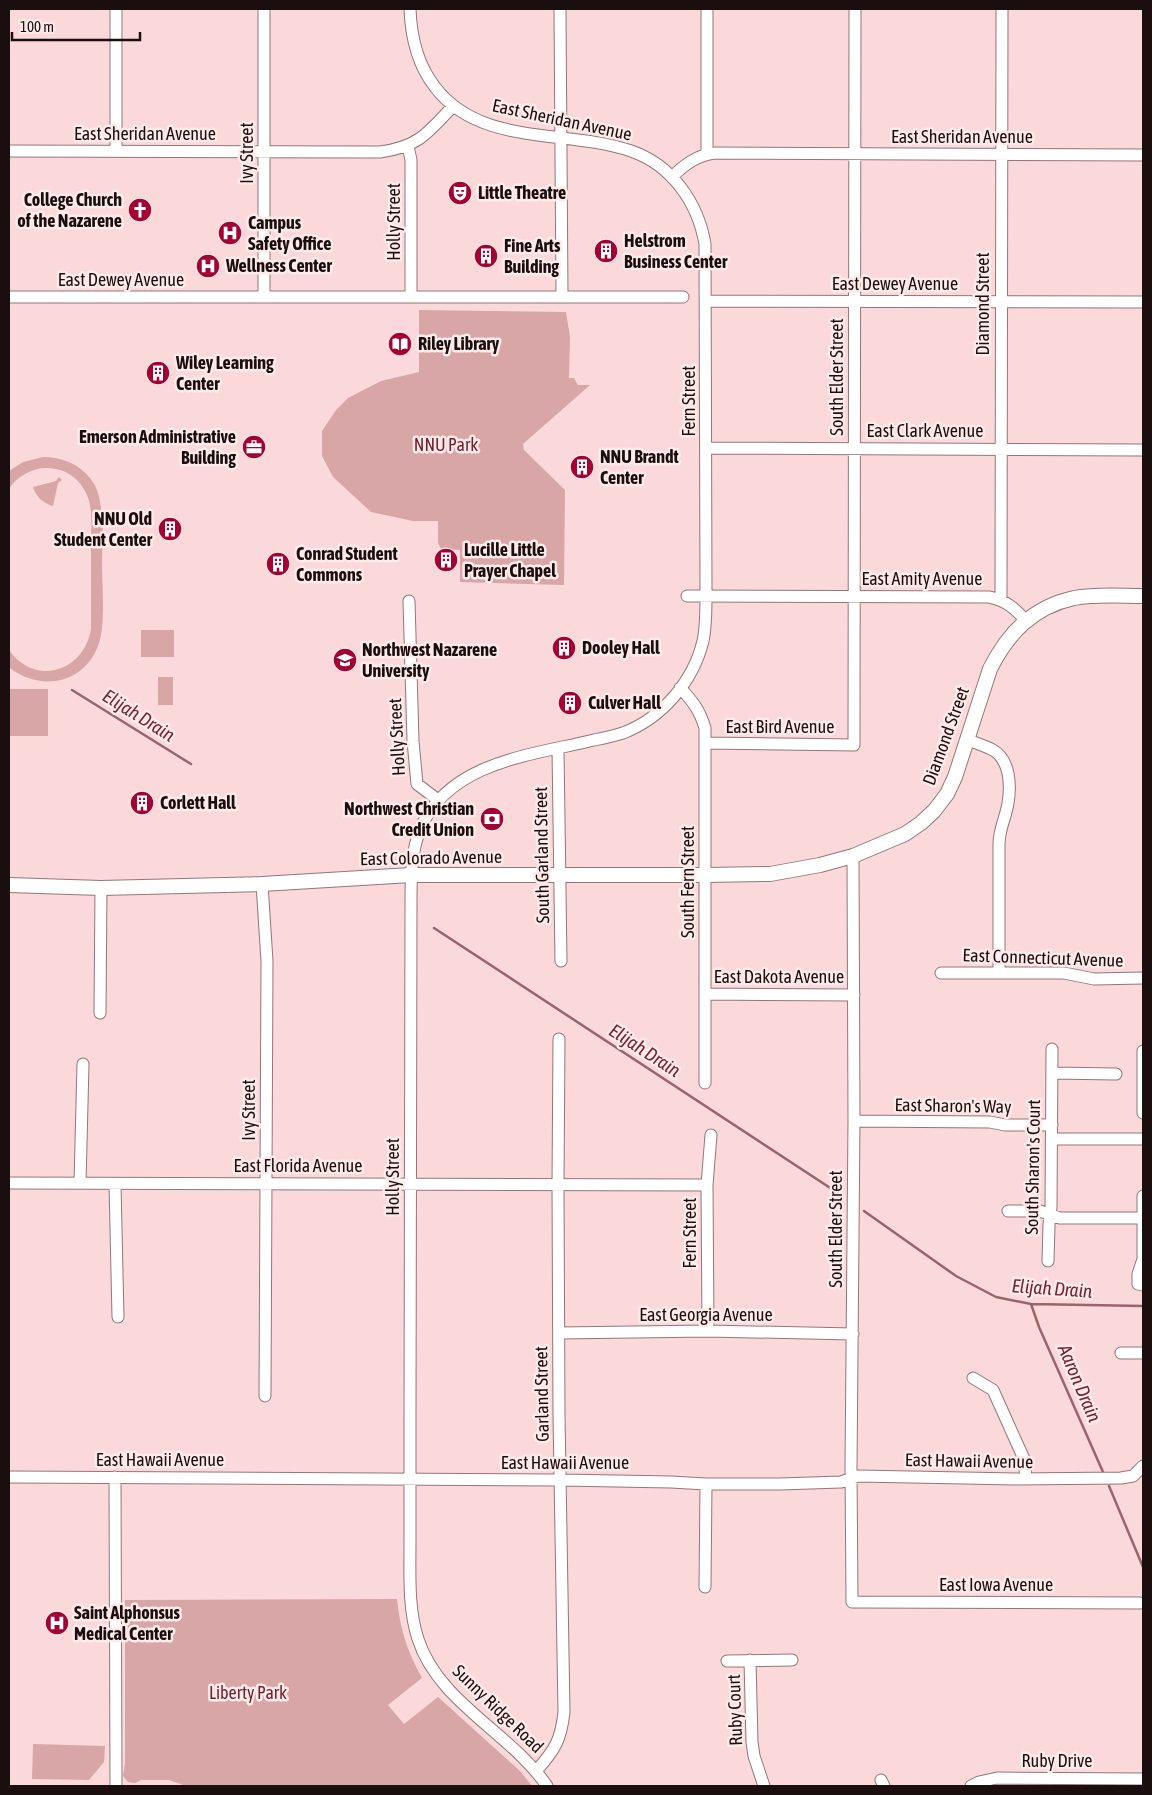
<svg xmlns="http://www.w3.org/2000/svg" width="1152" height="1795" font-family="'Asap Condensed',sans-serif">
	<style>
		.green { fill: #d9a6a8 }
		.lines { fill: none; stroke-linecap: round; stroke-linejoin: round }
		.stream { stroke: #996568; stroke-width: 2.5 }
		.minor-casing { stroke: #947677; stroke-width: 13 }
		.major-casing { stroke: #947677; stroke-width: 16 }
		.minor { stroke: #fff; stroke-width: 11 }
		.major { stroke: #fff; stroke-width: 14 }
		.labels { text-anchor: middle; stroke-width: 5; stroke-linejoin: round; paint-order: stroke }
		.street-label { font-size: 18px; fill: #1a0e0f; stroke: #ffeaea }
		.poi-label { font-size: 18px; font-weight: bold; fill: #1a0e0f; stroke: #ffeaea; text-anchor: start }
		.park-label { font-size: 18px; fill: #701e2b; stroke: #ffeaea }
		.water-label { font-size: 19px; font-style: italic; fill: #75232f; stroke: #ffeaea }
	</style>
	<rect width="100%" height="100%" fill="#fbd9da"/>
	<path class="green" d="M419,310L566,312L570,337L569,378H574L578,385H590L523,444L524,450L565,490L564,585L460,582V550L441,549L438,543V521H413L371,512L333,477L322,456V431L336,410L348,398L381,381L419,372Z
		M43,457C61,457 78,463 90,478C95,484 99,493 100,502C104,522 102,543 102,563C102,586 106,626 98,646C83,685 40,691 10,668L9,650C35,687 84,672 91,629C91,603 91,577 91,552C90,533 95,508 85,491C78,477 63,468 47,468C32,468 17,476 9,489V471L23,462Z
		M59,477L62,480L58,483L53,506C43,503 36,497 33,487L56,481Z
		M141,630H174V657H141Z
		M158,677H173V705H158Z
		M9,689H48V736H9Z
		M397,1599C400,1629 407,1651 422,1678L388,1705L404,1724L438,1697L520,1771L532,1786H186L169,1780H141L135,1783L128,1782L123,1776L125,1763V1600Z
		M33,1744L105,1746L104,1762L89,1780L32,1779Z"/>
	<g class="lines">
		<path class="stream" d="M72,690L191,764
			M434,928L841,1195
			M864,1211L956,1276L996,1297L1031,1304L1143,1306
			M1031,1304L1039,1327L1103,1472
			M1109,1486L1143,1567"/>
		<g class="minor-casing">
			<path id="minor" d="M410,9C411,37 417,64 435,87C480,147 567,129 631,151C672,165 698,203 705,244L706,596C706,611 706,627 703,641C693,682 662,718 623,733C614,736 604,738 594,740C533,755 451,761 421,827C411,851 411,876 411,902C411,1074 410,1247 410,1419C410,1460 410,1500 410,1541C410,1573 408,1609 418,1639C438,1702 511,1733 547,1786
				M560,9L562,297
				M408,146L411,160V297
				M9,151L380,152C418,147 428,133 453,106
				M116,151V9
				M707,154V9
				M672,177C684,165 697,155 715,153L1143,155
				M9,297H683
				M264,297V9
				M707,301L1143,302
				M706,448L1143,450
				M687,596L989,597C1005,600 1015,608 1025,620
				M1001,600L1002,9
				M409,601L413,741L417,784L438,800
				M680,688C693,701 700,711 705,728V1083
				M968,740C976,743 985,746 993,750C1010,760 1011,785 1008,803C1006,817 999,829 999,844V973
				M706,743L854,745L855,9
				M558,749L561,961
				M853,856L854,1121L851,1468L852,1602L1140,1603
				M262,884L267,961L265,1396
				M941,973H1064L1094,979L1143,978
				M705,994L854,995
				M100,1013L101,888
				M1143,1051V1113
				M1052,1073L1116,1074
				M854,1121L990,1122L1005,1125H1052
				M1052,1139H1143
				M9,1183L707,1185
				M80,1183L83,1064
				M115,1184L118,1317
				M1143,1196V1259L1138,1274V1284L1143,1285
				M1008,1211H1040L1060,1218H1143
				M1048,1261L1049,1225L1051,1207L1052,1049
				M708,1331L707,1185L711,1135
				M559,1333L708,1331L853,1334
				M1121,1353H1143
				M973,1378L993,1390L1024,1459L1026,1479
				M9,1477L561,1480L671,1482L706,1484H780L841,1482L858,1476L1016,1479L1121,1478L1133,1476L1143,1466
				M115,1477L116,1786
				M705,1587L706,1484
				M750,1660L752,1742L754,1756L764,1786
				M727,1661L792,1660
				M536,1771C555,1750 561,1740 564,1712L559,1415L558,1185L559,1039
				M881,1780L884,1786
				M971,1786L979,1782L997,1778L1143,1779"/>
		</g>
		<g class="major-casing">
			<path id="major" d="M9,885L101,888L262,884L411,875H705L770,874L820,865L853,856L905,834L921,823L934,811L947,794L955,777L990,669C1008,633 1033,607 1074,598C1096,594 1121,596 1143,596"/>
		</g>
		<use href="#minor" class="minor"/>
		<use href="#major" class="major"/>
	</g>
	<defs>
		<g id="theatre-disc" transform="scale(1.25)"><circle r="9.5" fill="#a20332" stroke="#ffeaea"/><path d="M-5-5.5Q0-4 5-5.5V0Q5 5 0 6Q-5 5-5 0ZM-3.3-2.5H-1v1.5H-3.3ZM1-2.5H3.3v1.5H1ZM-2.8 1Q0 5.5 2.8 1Z" fill="#fff"/></g>
		<g id="church-disc" transform="scale(1.25)"><circle r="9.5" fill="#a20332" stroke="#ffeaea"/><path d="M-1.2-6h2.4v3.5h3.3v2.4h-3.3V6h-2.4V-.1h-3.3v-2.4h3.3Z" fill="#fff"/></g>
		<g id="hospital-disc" transform="scale(1.25)"><circle r="9.5" fill="#a20332" stroke="#ffeaea"/><path d="M-5-5h3v3.5h4V-5h3V5h-3V1.5h-4V5h-3Z" fill="#fff"/></g>
		<g id="building-disc" transform="scale(1.25)"><circle r="9.5" fill="#a20332" stroke="#ffeaea"/><path d="M-4-6H4V6H1V3H-1V6H-4ZM-2.5-4.3h1.7v1.8h-1.7ZM.8-4.3h1.7v1.8H.8ZM-2.5-1h1.7V.8h-1.7ZM.8-1h1.7V.8H.8Z" fill="#fff"/></g>
		<g id="library-disc" transform="scale(1.25)"><circle r="9.5" fill="#a20332" stroke="#ffeaea"/><path d="M-6-4Q-3-5.5-.7-3.5V5Q-3 3-6 4ZM6-4Q3-5.5 .7-3.5V5Q3 3 6 4Z" fill="#fff"/></g>
		<g id="office-disc" transform="scale(1.25)"><circle r="9.5" fill="#a20332" stroke="#ffeaea"/><path d="M-6-3h4V-5.5h4V-3h4V5H-6ZM-1-4.5V-3h2v-1.5ZM-6 0V1H6V0Z" fill="#fff"/></g>
		<g id="university-disc" transform="scale(1.25)"><circle r="9.5" fill="#a20332" stroke="#ffeaea"/><path d="M0-5L7-2L0 1L-7-2ZM-4 1L0 2.5L4 1V4Q0 6-4 4Z" fill="#fff"/></g>
		<g id="bank-disc" transform="scale(1.25)"><circle r="9.5" fill="#a20332" stroke="#ffeaea"/><path d="M-6-4H6V4H-6ZM0-2.3a2.3 2.3 0 1 0 0 4.6a2.3 2.3 0 1 0 0-4.6Z" fill="#fff"/></g>
	</defs>
	<g fill-rule="evenodd">
		<use href="#theatre-disc" x="460" y="193"/>
		<use href="#church-disc" x="140" y="210"/>
		<use href="#hospital-disc" x="230" y="233"/>
		<use href="#building-disc" x="606" y="251"/>
		<use href="#building-disc" x="486" y="256"/>
		<use href="#hospital-disc" x="208" y="266"/>
		<use href="#library-disc" x="400" y="344"/>
		<use href="#building-disc" x="158" y="373"/>
		<use href="#office-disc" x="254" y="447"/>
		<use href="#building-disc" x="582" y="467"/>
		<use href="#building-disc" x="170" y="529"/>
		<use href="#building-disc" x="446" y="560"/>
		<use href="#building-disc" x="278" y="564"/>
		<use href="#building-disc" x="564" y="648"/>
		<use href="#university-disc" x="345" y="660"/>
		<use href="#building-disc" x="570" y="703"/>
		<use href="#building-disc" x="142" y="803"/>
		<use href="#bank-disc" x="492" y="819"/>
		<use href="#hospital-disc" x="57" y="1623"/>
	</g>
	<g class="labels">
		<g class="street-label">
			<text transform="translate(562 120) rotate(12)" y="6">East Sheridan Avenue</text>
			<text x="145" y="140">East Sheridan Avenue</text>
			<text x="962" y="143">East Sheridan Avenue</text>
			<text transform="translate(247 153) rotate(-90)" y="6">Ivy Street</text>
			<text transform="translate(394 222) rotate(-90)" y="6">Holly Street</text>
			<text x="121" y="286">East Dewey Avenue</text>
			<text x="895" y="290">East Dewey Avenue</text>
			<text transform="translate(983 304) rotate(-90)" y="6">Diamond Street</text>
			<text transform="translate(837 377) rotate(-90)" y="6">South Elder Street</text>
			<text transform="translate(689 401) rotate(-90)" y="6">Fern Street</text>
			<text x="925" y="437">East Clark Avenue</text>
			<text x="922" y="585">East Amity Avenue</text>
			<text x="780" y="733">East Bird Avenue</text>
			<text transform="translate(946 736) rotate(-70)" y="6">Diamond Street</text>
			<text transform="translate(397 737) rotate(-93)" y="6">Holly Street</text>
			<text transform="translate(542 855) rotate(-91)" y="6">South Garland Street</text>
			<text transform="translate(431 858) rotate(-1)" y="6">East Colorado Avenue</text>
			<text transform="translate(688 882) rotate(-90)" y="6">South Fern Street</text>
			<text transform="translate(1043 958) rotate(2)" y="6">East Connecticut Avenue</text>
			<text x="779" y="983">East Dakota Avenue</text>
			<text transform="translate(953 1106) rotate(1)" y="6">East Sharon's Way</text>
			<text transform="translate(249 1110) rotate(-90)" y="6">Ivy Street</text>
			<text x="298" y="1172">East Florida Avenue</text>
			<text transform="translate(1033 1167) rotate(-89)" y="6">South Sharon's Court</text>
			<text transform="translate(393 1177) rotate(-90)" y="6">Holly Street</text>
			<text transform="translate(836 1229) rotate(-90)" y="6">South Elder Street</text>
			<text transform="translate(690 1233) rotate(-90)" y="6">Fern Street</text>
			<text x="706" y="1321">East Georgia Avenue</text>
			<text transform="translate(542 1394) rotate(-91)" y="6">Garland Street</text>
			<text x="160" y="1466">East Hawaii Avenue</text>
			<text transform="translate(969 1461) rotate(1)" y="6">East Hawaii Avenue</text>
			<text x="565" y="1469">East Hawaii Avenue</text>
			<text x="996" y="1591">East Iowa Avenue</text>
			<text transform="translate(498 1709) rotate(44)" y="6">Sunny Ridge Road</text>
			<text transform="translate(735 1710) rotate(-92)" y="6">Ruby Court</text>
			<text x="1057" y="1767">Ruby Drive</text>
		</g>
		<g class="poi-label">
			<text x="478" y="199">Little Theatre</text>
			<text x="122" y="206" text-anchor="end">College Church<tspan x="122" dy="21">of the Nazarene</tspan></text>
			<text x="248" y="229">Campus<tspan x="248" dy="21">Safety Office</tspan></text>
			<text x="624" y="247">Helstrom<tspan x="624" dy="21">Business Center</tspan></text>
			<text x="504" y="252">Fine Arts<tspan x="504" dy="21">Building</tspan></text>
			<text x="226" y="272">Wellness Center</text>
			<text x="418" y="350">Riley Library</text>
			<text x="176" y="369">Wiley Learning<tspan x="176" dy="21">Center</tspan></text>
			<text x="236" y="443" text-anchor="end">Emerson Administrative<tspan x="236" dy="21">Building</tspan></text>
			<text x="600" y="463">NNU Brandt<tspan x="600" dy="21">Center</tspan></text>
			<text x="152" y="525" text-anchor="end">NNU Old<tspan x="152" dy="21">Student Center</tspan></text>
			<text x="464" y="556">Lucille Little<tspan x="464" dy="21">Prayer Chapel</tspan></text>
			<text x="296" y="560">Conrad Student<tspan x="296" dy="21">Commons</tspan></text>
			<text x="582" y="654">Dooley Hall</text>
			<text x="362" y="656">Northwest Nazarene<tspan x="362" dy="21">University</tspan></text>
			<text x="588" y="709">Culver Hall</text>
			<text x="160" y="809">Corlett Hall</text>
			<text x="474" y="815" text-anchor="end">Northwest Christian<tspan x="474" dy="21">Credit Union</tspan></text>
			<text x="74" y="1619">Saint Alphonsus<tspan x="74" dy="21">Medical Center</tspan></text>
		</g>
		<g class="park-label">
			<text x="446" y="451">NNU Park</text>
			<text x="248" y="1699">Liberty Park</text>
		</g>
		<g class="water-label">
			<text transform="translate(139 715) rotate(32)" y="7">Elijah Drain</text>
			<text transform="translate(645 1050) rotate(33)" y="7">Elijah Drain</text>
			<text transform="translate(1052 1288) rotate(4)" y="7">Elijah Drain</text>
			<text transform="translate(1080 1383) rotate(67)" y="7">Aaron Drain</text>
		</g>
	</g>
	<rect width="1152" height="1795" fill="none" stroke="#1a0e0f" stroke-width="20"/>
	<path d="M12 32v8h128v-8" fill="none" stroke="#1a0e0f" stroke-width="2.5"/>
	<text x="20" y="32" font-size="15" fill="#1a0e0f" stroke="#ffeaea" stroke-width="4" paint-order="stroke">100 m</text>
</svg>
